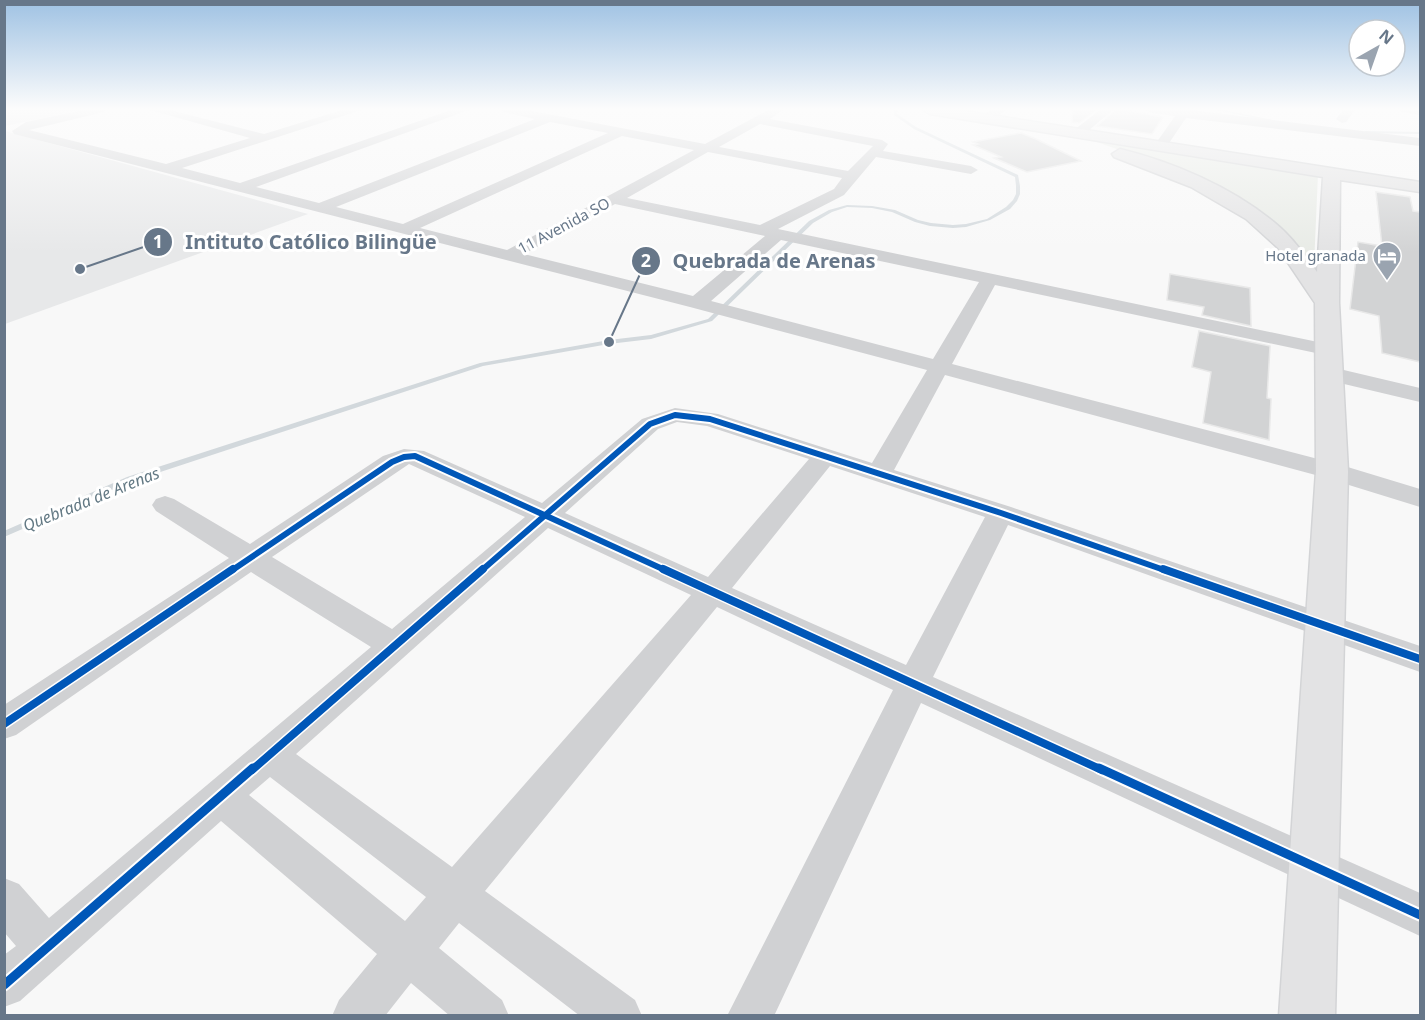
<svg xmlns="http://www.w3.org/2000/svg" width="1425" height="1020" font-family="'Noto Sans',sans-serif">
	<style>
		.built { fill: #e7e8e9 }
		.green { fill: #e8ebe6 }
		.lines { fill: none; stroke-linecap: round; stroke-linejoin: round }
		.stream { fill: #d2d8dc; fill-rule: evenodd }
		.building { fill: #d2d3d4; stroke: #e8e8e8; stroke-width: 1.5 }
		.highway-casing { stroke: #d3d4d6; stroke-width: 3 }
		.street { fill: #d0d1d3; fill-rule: evenodd }
		.highway { fill: #e3e3e4; fill-rule: evenodd }
		.cycleway-far2-casing { stroke: #fff; stroke-width: 10 }
		.cycleway-far1-casing { stroke: #fff; stroke-width: 11 }
		.cycleway-casing { stroke: #fff; stroke-width: 13 }
		.cycleway-far2 { stroke: #0057b8; stroke-width: 6 }
		.cycleway-far1 { stroke: #0057b8; stroke-width: 8 }
		.cycleway { stroke: #0057b8; stroke-width: 9 }
		.labels { text-anchor: middle; stroke-width: 6; stroke-linejoin: round; paint-order: stroke }
		.far-street-label { font-size: 15px; fill: #677789; stroke: #fff }
		.far-poi-label { font-size: 15px; fill: #677789; stroke: #fff; text-anchor: end }
		.far-water-label { font-size: 16px; font-style: italic; fill: #637984; stroke: #fff }
		.leader { fill: none; stroke: #677789; stroke-width: 2 }
		.callout-dot { fill: #677789; stroke: #fff; stroke-width: 2 }
		.mark-label { font-size: 18px; text-anchor: middle; font-weight: bold; fill: #fff }
		.callout-label { font-size: 20px; text-anchor: middle; font-weight: bold; fill: #677789; stroke: #fff; stroke-width: 6; stroke-linejoin: round; paint-order: stroke }
	</style>
	<rect width="100%" height="100%" fill="#f8f8f8"/>
	<path class="built" d="M5,110H81L5,126Z
		M5,131L308,214L5,324Z"/>
	<path class="green" d="M1088,139L1318,174L1314,266L1278,228L1131,154Z"/>
	<g class="lines">
		<path class="stream" d="M894,110H898L897,114L916,127L1018,175L1020,186V194L1017,201L1010,209L990,220L966,227L953,228L930,226L915,222L892,212L872,208L847,207L832,212L813,223L712,321L651,339L609,344L483,366L133,481L4,537V531L127,477L480,363L609,340L651,335L708,319L809,221L829,210L847,205L872,206L895,210L918,220L931,223L953,225L966,224L987,219L1006,207L1013,200L1016,194V186L1015,177L914,129L894,115Z
			M1216,110H1223L1278,121L1276,122Z
			M1365,131L1420,132V134L1364,133Z"/>
	</g>
	<path class="building" d="M1073,110H1096L1079,123L1072,122Z
		M1115,110H1126L1163,117L1152,134L1097,126Z
		M1021,133L1036,139L1081,161L1027,172L994,158L1001,157L973,145L978,144L973,142Z
		M1376,192L1410,197L1413,211L1420,212V362L1382,353L1379,316L1350,309L1358,242L1382,246Z
		M1170,274L1250,288L1251,326L1202,315L1204,307L1167,300Z
		M1199,331L1270,346L1267,398L1271,399L1269,440L1203,423L1211,372L1192,367Z"/>
	<g class="lines">
		<g class="highway-casing">
			<path id="highway" d="M923,110H958L1420,182V192L1340,180L1339,303L1348,471L1335,1016H1279L1316,471L1315,303L1278,248L1246,219L1191,187L1114,157L1112,154L1120,149C1173,162 1232,187 1275,223C1292,237 1305,255 1317,272L1323,177L930,114Z"/>
		</g>
		<path class="street" d="M83,110H106L104,112L29,130L166,164L250,138L150,110H170L264,134L342,110H361L182,168L240,183L451,110H469L256,187L319,203L535,119L504,112L502,110H527L705,144L768,110H783L770,119L882,140L888,144L883,151L971,166L978,170L971,174L876,157L844,195L778,229L1337,346L1340,350L1337,354L1330,356L995,285L952,364L1341,465L1420,489V507L1323,477L945,375L894,470L1011,507L1420,646V672L1008,525L933,677L1420,893V936L921,703L774,1016H727L893,690L717,607L485,891L635,1000L642,1016H580L459,923L439,948L502,1000L509,1016H450L411,983L385,1016H332L339,1000L377,954L221,821L20,1001L4,1007V955L16,946L4,932V878L19,884L49,918L371,647L251,572L16,735L4,739V705L229,558L156,511L152,505L156,499L165,496L174,499L250,544L383,456L404,449L424,451L542,503L642,419L675,408L718,414L872,463L927,370L690,307L14,134L12,131L26,122ZM550,122L608,133L403,224L336,207ZM760,124L873,146L848,171L719,147ZM622,136L694,150L507,250L420,228ZM708,152L842,178L834,189L760,225L627,198ZM615,204L765,236L693,296L524,254ZM781,240L979,282L933,359L711,301ZM677,422L707,426L809,459L708,577L565,513L658,429ZM409,464L525,517L392,629L272,557ZM830,466L985,517L906,665L732,588ZM548,528L691,595L452,867L296,754ZM270,777L426,897L405,921L249,795Z
			M991,110H1006L989,122H981V116Z
			M1100,110H1113L1082,136H1074L1072,133L1074,130Z
			M1146,110H1191L1420,138V146L1186,118L1165,149L1160,150L1154,146L1175,116L1152,113Z
			M1343,110H1355L1346,122L1342,123L1336,119Z
			M1400,110H1420V115L1402,112Z
			M1331,367L1420,388V402L1323,379L1320,374L1323,369Z"/>
		<use href="#highway" class="highway"/>
		<g class="cycleway-far2-casing">
			<path id="cycleway-far2" d="M231,571L392,462L404,457L415,456L667,571
				M481,571L650,424L675,415L710,419L1001,513L1167,571"/>
		</g>
		<g class="cycleway-far1-casing">
			<path id="cycleway-far1" d="M663,569L1102,770
				M1163,569L1420,659
				M4,724L233,569
				M252,770L483,569"/>
		</g>
		<g class="cycleway-casing">
			<path id="cycleway" d="M1099,768L1420,915
				M4,985L253,768"/>
		</g>
		<use href="#cycleway-far2" class="cycleway-far2"/>
		<use href="#cycleway-far1" class="cycleway-far1"/>
		<use href="#cycleway" class="cycleway"/>
	</g>
	<linearGradient id="sky" x2="0" y2="1"><stop stop-color="#9fc2e3"/><stop offset="0.43" stop-color="#fcfcfc"/><stop offset="1" stop-color="#fcfcfc" stop-opacity="0"/></linearGradient>
	<rect width="1425" height="253" fill="url(#sky)"/>
	<defs>
		<g id="hotel-pin" transform="scale(1.5)"><path d="M0 17L-7.5 6A9.5 9.5 0 1 1 7.5 6Z" fill="#9aa4b0" stroke="#fff"/><path d="M-6-4.5h1.5V1H6V5H4.5V3h-9V5H-6ZM-4 0a1.8 1.8 0 1 1 3.6 0ZM.5 0V-2.5h3Q6-2.5 6 0Z" fill="#fff"/></g>
	</defs>
	<g fill-rule="evenodd">
		<use href="#hotel-pin" x="1387" y="256"/>
	</g>
	<g class="labels">
		<g class="far-street-label">
			<text transform="translate(564 226) rotate(-28)" y="5">11 Avenida SO</text>
		</g>
		<g class="far-poi-label">
			<text x="1366" y="261">Hotel granada</text>
		</g>
		<g class="far-water-label">
			<text transform="translate(91 499) rotate(-22)" y="6">Quebrada de Arenas</text>
		</g>
	</g>
	<path class="leader" d="M80 269L158 242M609 342L646 261"/>
	<g class="callout-dot">
		<circle cx="80" cy="269" r="6"/>
		<circle cx="609" cy="342" r="6"/>
		<circle cx="158" cy="242" r="15"/>
		<circle cx="646" cy="261" r="15"/>
	</g>
	<g class="mark-label">
		<text x="158" y="248">1</text>
		<text x="646" y="267">2</text>
	</g>
	<g class="callout-label">
		<text x="311" y="249">Intituto Católico Bilingüe</text>
		<text x="774" y="268">Quebrada de Arenas</text>
	</g>
	<rect width="1425" height="1020" fill="none" stroke="#677789" stroke-width="12"/>
	<g transform="translate(1377 48) rotate(40)"><circle r="28" fill="#ffffff" stroke="#c2c9d0" stroke-width="1.5"/>
	<path d="M0-4.5L10 22L0 15L-10 22Z" fill="#9aa4b0"/>
	<text y="-9" font-size="16" font-weight="bold" text-anchor="middle" fill="#677789">N</text>
	</g>
</svg>
